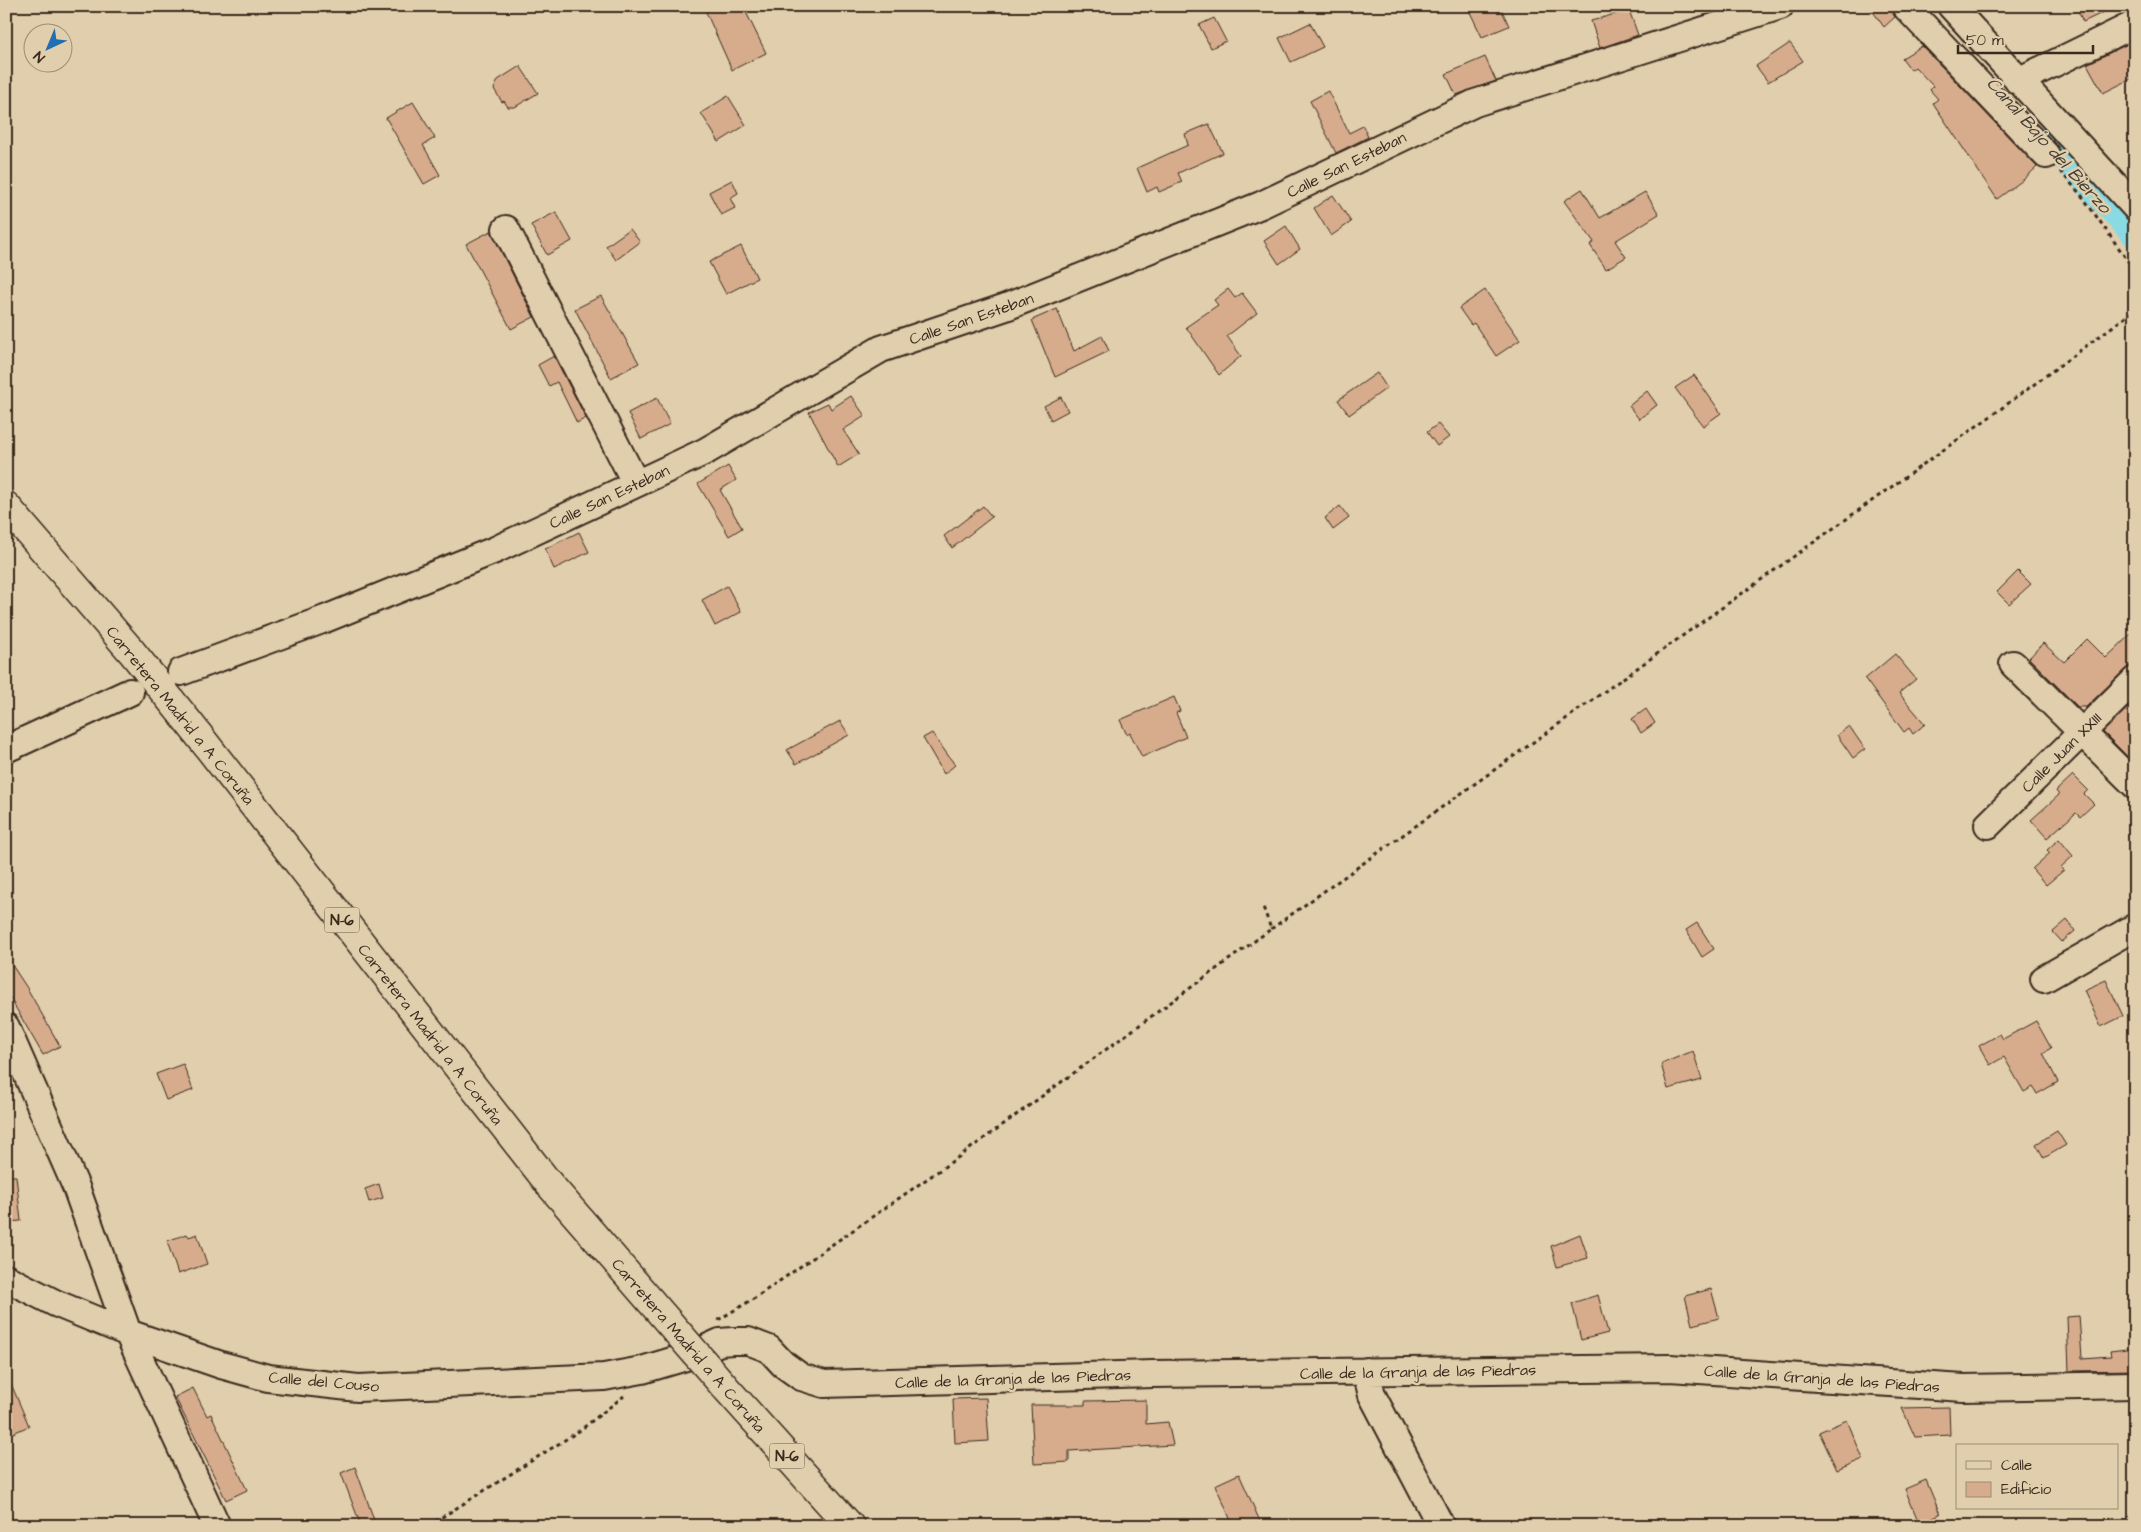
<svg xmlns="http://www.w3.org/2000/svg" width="2141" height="1532" font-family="'Architects Daughter',sans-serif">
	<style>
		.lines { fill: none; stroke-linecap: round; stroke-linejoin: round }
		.canal { stroke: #89dae3; stroke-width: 19 }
		.building { fill: #d6ac8d; stroke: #3b2a1e }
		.minor-casing { stroke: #3b2a1e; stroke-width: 30 }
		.highway-casing { stroke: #3b2a1e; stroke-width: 31 }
		.path { stroke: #3b2a1e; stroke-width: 3; stroke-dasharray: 4 4; stroke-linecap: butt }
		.minor { stroke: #e0ceac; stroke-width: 26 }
		.highway { stroke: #e0ceac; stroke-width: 28 }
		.highway-bridge-casing { stroke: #3b2a1e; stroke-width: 31; stroke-linecap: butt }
		.highway-bridge { stroke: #e0ceac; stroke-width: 28 }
		.labels { text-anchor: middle; stroke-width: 5; stroke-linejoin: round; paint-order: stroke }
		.shield { fill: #e0ceac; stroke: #6c5b49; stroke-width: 1 }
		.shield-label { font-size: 15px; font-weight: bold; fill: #3b2a1e }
		.street-label { font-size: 16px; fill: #3b2a1e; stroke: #e0ceac }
		.water-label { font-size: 18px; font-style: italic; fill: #433c32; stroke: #e0ceac }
	</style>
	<rect width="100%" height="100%" fill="#e0ceac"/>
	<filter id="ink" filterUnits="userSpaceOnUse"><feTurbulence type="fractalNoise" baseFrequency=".02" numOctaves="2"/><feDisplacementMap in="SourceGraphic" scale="10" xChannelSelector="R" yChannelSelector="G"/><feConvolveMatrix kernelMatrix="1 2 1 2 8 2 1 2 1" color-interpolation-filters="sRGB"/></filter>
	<g filter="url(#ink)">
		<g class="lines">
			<path class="canal" d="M2041,137L2135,240"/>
		</g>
		<path class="building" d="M715,6H743L766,53L732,70L706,12Z
			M1467,6H1500L1509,26L1482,37Z
			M1869,6H1890L1895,17L1884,27Z
			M2076,6H2117L2083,22Z
			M1629,10L1638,35L1600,48L1591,21Z
			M1214,18L1226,41L1211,48L1199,25Z
			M1310,23L1323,47L1291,62L1279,38Z
			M2134,41L2135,77L2103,93L2087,64Z
			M1790,43L1803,61L1768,82L1756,66Z
			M1922,46L2037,167L2023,180L1997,199L1933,103L1938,99L1930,90L1933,86L1915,67L1911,70L1902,58Z
			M1485,57L1496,81L1456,95L1446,74Z
			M520,66L538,93L515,107H508L504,101L502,102L494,89L498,80Z
			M1328,91L1349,133L1363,126L1368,137L1336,153L1310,101Z
			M728,96L746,125L719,142L701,113Z
			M413,102L435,138L423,145L440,175L424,184L386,118Z
			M1209,124L1223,153L1178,173L1182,182L1159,192L1157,187L1147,192L1137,168L1188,145L1185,134Z
			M732,180L738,193L730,198L735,208L721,215L709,192Z
			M1582,189L1600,218L1645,192L1659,214L1615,241L1626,257L1606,269L1590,245L1594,242L1564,201Z
			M1333,195L1351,222L1331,236L1314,208Z
			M556,212L572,241L547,255L531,225Z
			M1286,226L1300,249L1279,264L1264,241Z
			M630,229L640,242L616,260L606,246Z
			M491,231L534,317L511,329L466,244Z
			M741,246L757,278L726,294L709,262Z
			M1228,289L1235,298L1242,293L1257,313L1227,336L1241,356L1219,375L1186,327L1218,305L1214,300Z
			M1485,290L1520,340L1496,356L1474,323L1471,325L1459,308Z
			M601,296L639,363L611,378L575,309Z
			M1057,309L1074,351L1102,336L1109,351L1055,377L1032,320Z
			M554,356L586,418L577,423L557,382L549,386L538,365Z
			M1377,373L1387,388L1349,415L1338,400Z
			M1694,375L1721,413L1703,426L1675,388Z
			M1647,391L1657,405L1639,419L1629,406Z
			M851,396L865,416L843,430L859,454L838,467L809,412L828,403L831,409Z
			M1061,397L1068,411L1051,420L1044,406Z
			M657,398L670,424L641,439L628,413Z
			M1438,424L1449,437L1437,446L1427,432Z
			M728,466L736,480L720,490L742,528L729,536L698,484Z
			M983,506L992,517L952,548L944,536Z
			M1340,506L1349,518L1333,530L1325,518Z
			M579,532L589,552L554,569L545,549Z
			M2018,571L2031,584L2009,604L1997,592Z
			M727,586L741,612L715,626L702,600Z
			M2135,630V660L2086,707H2078L2029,658L2043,643L2064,662L2087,639L2106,658Z
			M1895,654L1916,679L1899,693L1925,724L1913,734L1909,728L1904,732L1865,679Z
			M1174,697L1180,711L1176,713L1186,737L1142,757L1130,733L1127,735L1120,720Z
			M2135,701V764L2103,732Z
			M1646,709L1655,723L1641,733L1632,719Z
			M840,721L849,735L796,764L787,750Z
			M1849,726L1865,749L1853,758L1837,735Z
			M932,733L955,765L944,774L923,738Z
			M2073,775L2088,790L2084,794L2094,804L2080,817L2076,813L2047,838L2031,820L2059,795L2056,791Z
			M2059,839L2073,856L2061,867L2064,870L2046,885L2032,869L2050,853L2047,850Z
			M2067,920L2075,931L2062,942L2053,932Z
			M1697,923L1714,949L1702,957L1686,930Z
			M6,956L27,988L60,1046L43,1055L6,991Z
			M2106,980L2123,1016L2101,1027L2084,990Z
			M2036,1021L2051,1048L2043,1053L2058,1082L2037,1094L2033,1087L2024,1092L2004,1057L1990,1065L1979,1046L2000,1034L2003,1039Z
			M1693,1051L1702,1080L1668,1089L1661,1064Z
			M183,1064L193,1090L166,1100L156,1074Z
			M2057,1131L2066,1145L2044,1158L2036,1144Z
			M6,1176H16L21,1221L6,1222Z
			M379,1184L383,1198L369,1202L365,1189Z
			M187,1234L189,1237L197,1234L207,1264L178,1274L167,1241Z
			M1580,1234L1588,1258L1557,1267L1551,1246Z
			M1711,1289L1719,1318L1692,1325L1685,1296Z
			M1598,1295L1608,1333L1581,1340L1572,1303Z
			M2079,1316L2082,1358L2111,1356L2110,1351L2135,1348V1370L2069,1371L2067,1317Z
			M6,1372L29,1426L6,1436Z
			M193,1388L207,1416L211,1414L247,1490L226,1500L175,1397Z
			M986,1398L989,1441L955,1443L953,1399Z
			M1146,1400V1424L1168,1422L1173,1445L1069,1451V1462L1034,1464L1031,1405H1085V1401Z
			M1949,1407L1950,1435L1915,1437L1902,1408Z
			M1847,1420L1863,1459L1837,1470L1819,1432Z
			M355,1467L367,1500L376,1526H361L341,1473Z
			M1239,1474L1248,1494L1262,1526H1233L1224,1504L1215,1485Z
			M1926,1480L1940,1514L1919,1523L1905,1489Z"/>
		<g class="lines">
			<g class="minor-casing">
				<path id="minor" d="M1905,6L2046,155
					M1951,6L2135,207
					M2018,81L2135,24
					M506,229L636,484
					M2013,664L2135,785
					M181,672L325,619L495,550L706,451L881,349L1006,307L1261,205L1475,103L1780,6
					M6,749L130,692
					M1988,825L2135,680
					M2044,979L2135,927
					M6,1027L76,1187L128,1333L217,1526
					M6,1278L55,1303L128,1333L221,1365L268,1378L358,1388L604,1377L642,1370L689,1356L720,1342L733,1341H748L769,1349L783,1364L801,1377L824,1384L1152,1374L1670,1368L1963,1388L2135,1385
					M1366,1371L1372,1395L1441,1526"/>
			</g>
			<g class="highway-casing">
				<path id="highway" d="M6,506L132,652L190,724L550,1185L679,1334
					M724,1386L850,1526"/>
			</g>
			<path class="path" d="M2060,171L2082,196L2135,271
				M1271,929L1991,416L2135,310
				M718,1320L755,1298L960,1156L1241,951L1271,929L1263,907
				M428,1526L579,1431L624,1396"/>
			<use href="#minor" class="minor"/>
			<use href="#highway" class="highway"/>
			<g class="highway-bridge-casing">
				<path id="highway-bridge" d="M679,1334L724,1386"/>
			</g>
			<use href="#highway-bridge" class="highway-bridge"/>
		</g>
	</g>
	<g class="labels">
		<g class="shield">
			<rect x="324.5" y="907.5" width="35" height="25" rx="4"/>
			<rect x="769.5" y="1443.5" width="35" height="25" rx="4"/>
		</g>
		<g class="shield-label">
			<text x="342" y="925">N-6</text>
			<text x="787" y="1461">N-6</text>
		</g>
		<g class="street-label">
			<text transform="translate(1346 164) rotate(-26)" y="6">Calle San Esteban</text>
			<text transform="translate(971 318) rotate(-19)" y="6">Calle San Esteban</text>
			<text transform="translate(609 496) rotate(-25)" y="6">Calle San Esteban</text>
			<text transform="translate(181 715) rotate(51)" y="6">Carretera Madrid a A Coruña</text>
			<text transform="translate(2061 752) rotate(-45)" y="6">Calle Juan XXIII</text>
			<text transform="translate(431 1034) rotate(52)" y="6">Carretera Madrid a A Coruña</text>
			<text transform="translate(689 1345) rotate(49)" y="6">Carretera Madrid a A Coruña</text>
			<text transform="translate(1418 1371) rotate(-1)" y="6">Calle de la Granja de las Piedras</text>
			<text transform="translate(1013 1378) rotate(-2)" y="6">Calle de la Granja de las Piedras</text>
			<text transform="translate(1822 1378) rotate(4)" y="6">Calle de la Granja de las Piedras</text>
			<text transform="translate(324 1381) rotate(5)" y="6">Calle del Couso</text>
		</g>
		<g class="water-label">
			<text transform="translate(2049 145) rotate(48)" y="6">Canal Bajo del Bierzo</text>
		</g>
	</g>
	<rect width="2141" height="1532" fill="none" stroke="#e0ceac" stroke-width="25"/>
	<rect x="12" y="12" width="2116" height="1507" fill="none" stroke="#3b2a1e" stroke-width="2" filter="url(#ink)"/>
	<rect x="1956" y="1444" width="162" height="65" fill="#e0ceac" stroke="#9e8c73"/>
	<rect x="1966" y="1461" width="25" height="8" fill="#e0ceac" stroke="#9e8c73"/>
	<text x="2001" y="1470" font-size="15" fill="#3b2a1e">Calle</text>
	<rect x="1966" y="1482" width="25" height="15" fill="#d6ac8d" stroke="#9e8c73"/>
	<text x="2001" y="1494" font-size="15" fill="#3b2a1e">Edificio</text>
	<g transform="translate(48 48) rotate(224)"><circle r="24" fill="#e0ceac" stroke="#9e8c73"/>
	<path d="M0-4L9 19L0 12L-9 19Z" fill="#1f6fb2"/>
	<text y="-8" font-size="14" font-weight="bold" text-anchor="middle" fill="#3b2a1e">N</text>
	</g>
	<path d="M1958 45v8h135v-8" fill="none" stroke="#3b2a1e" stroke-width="2.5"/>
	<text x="1966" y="45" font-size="15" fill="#3b2a1e" stroke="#e0ceac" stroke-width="4" paint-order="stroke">50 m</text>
</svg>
